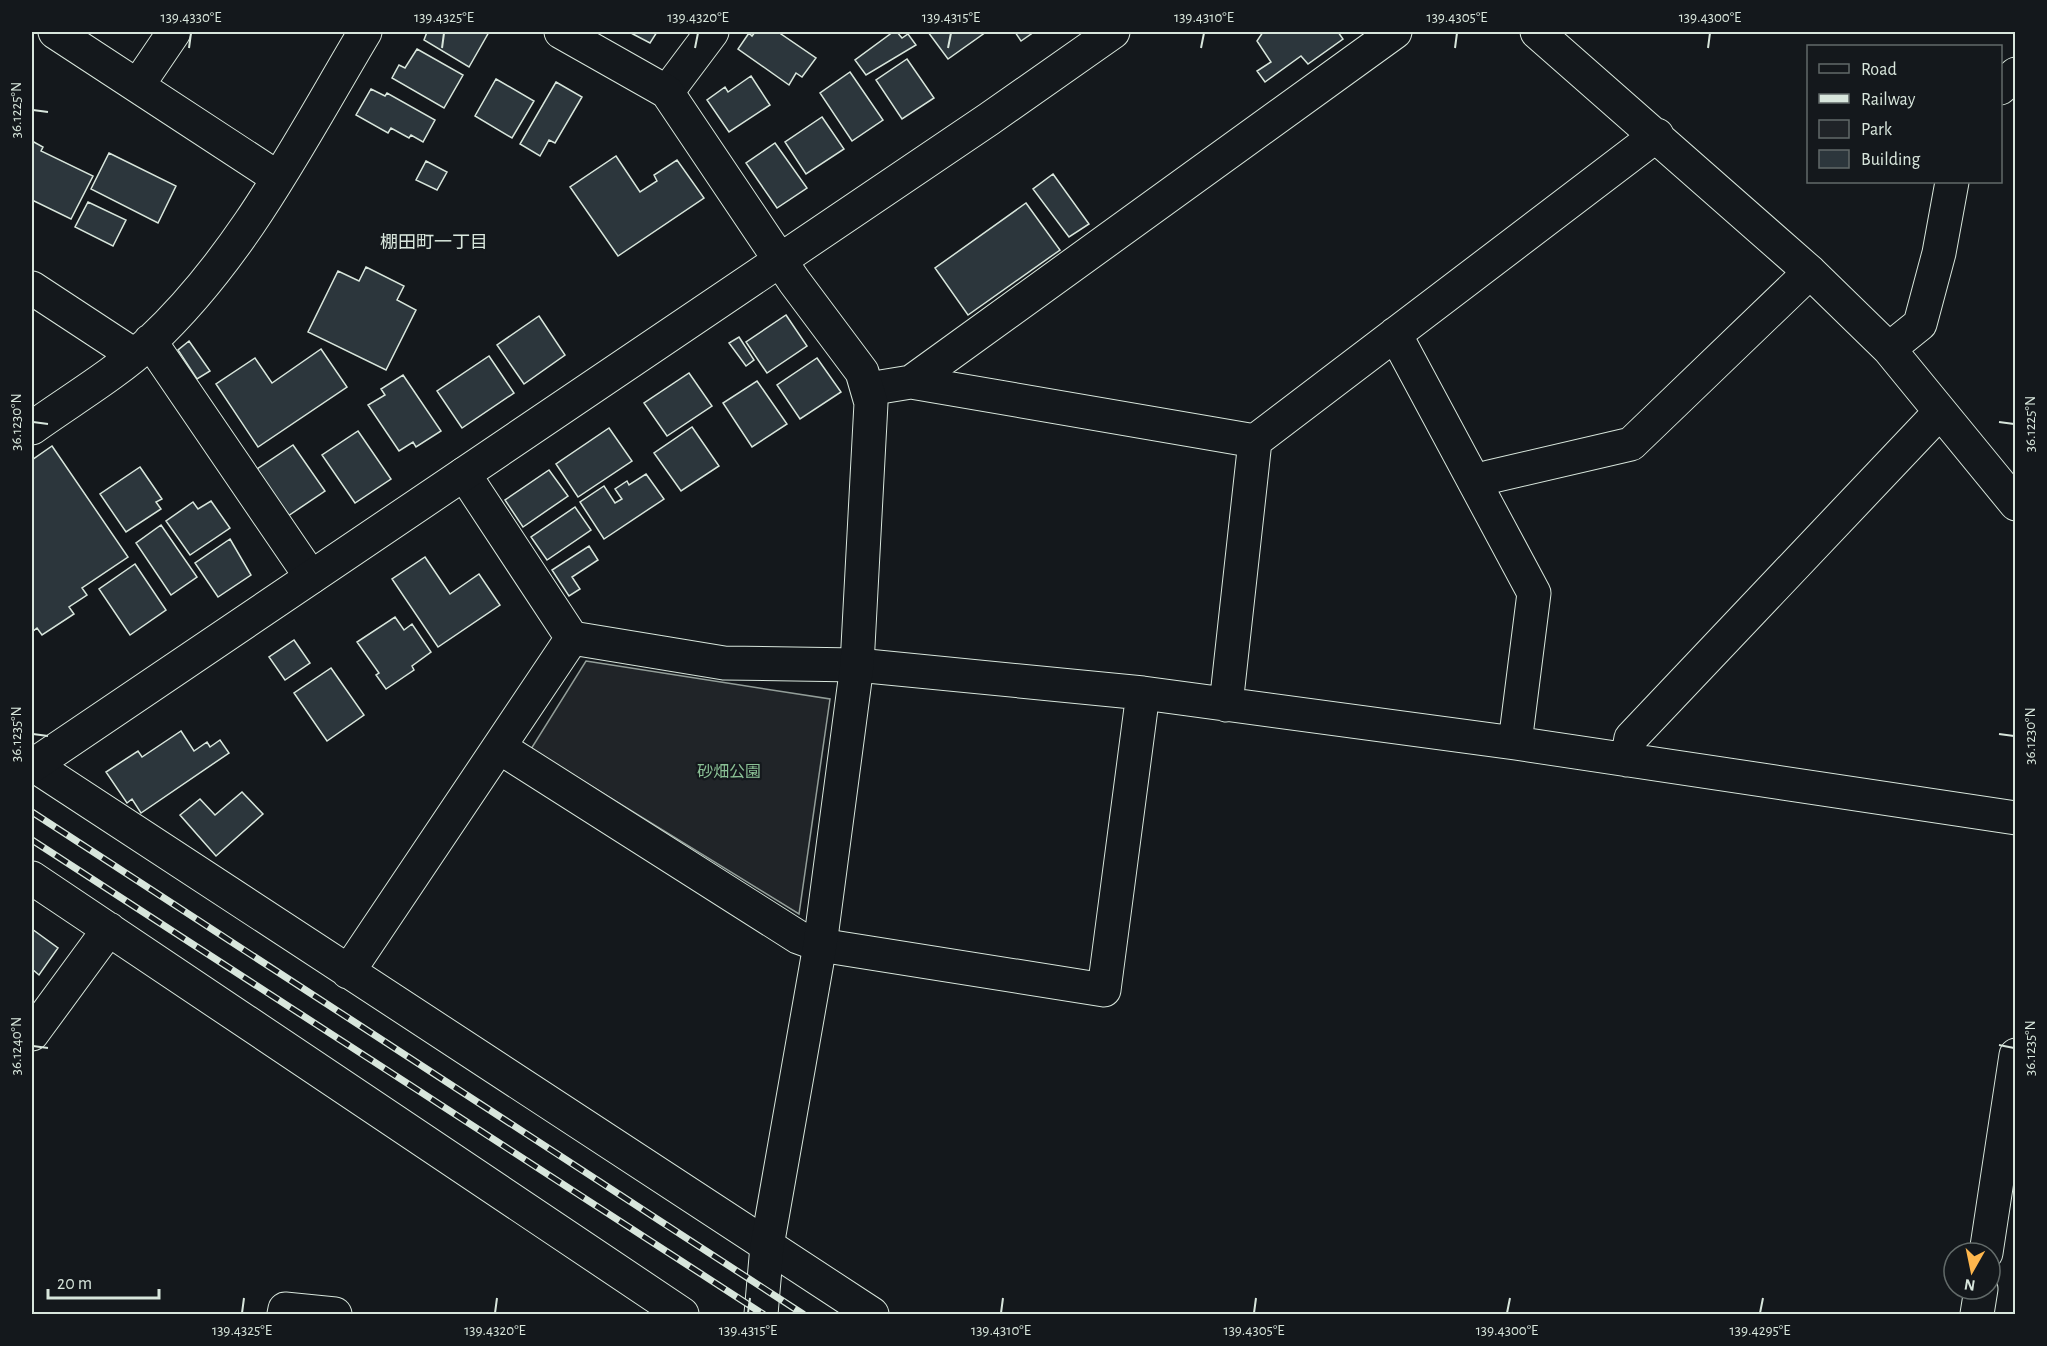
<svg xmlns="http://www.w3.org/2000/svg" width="2047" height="1346" font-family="'Alegreya Sans','Noto Sans JP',sans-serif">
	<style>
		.green { fill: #202428; stroke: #939e99; stroke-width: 1.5 }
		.building { fill: #2c363c; stroke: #d8e6dc; stroke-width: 1.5 }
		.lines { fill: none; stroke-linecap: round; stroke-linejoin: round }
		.minor-casing { stroke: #d8e6dc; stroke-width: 35 }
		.tertiary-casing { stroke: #d8e6dc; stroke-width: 35 }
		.minor { stroke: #14181c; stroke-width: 33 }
		.tertiary { stroke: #14181c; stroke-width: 33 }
		.rail-casing { stroke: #d8e6dc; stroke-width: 7 }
		.rail { stroke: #14181c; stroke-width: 4.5; stroke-dasharray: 14; stroke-linecap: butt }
		.ticks { fill: none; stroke: #d8e6dc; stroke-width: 2 }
		.labels { text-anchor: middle; stroke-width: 4.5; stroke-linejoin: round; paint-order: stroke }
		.park-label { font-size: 16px; fill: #8ac095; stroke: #14181c }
		.neighbourhood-label { font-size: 18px; fill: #d8e6dc; stroke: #14181c }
		.neatline { fill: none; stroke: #d8e6dc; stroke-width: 2 }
		.ticks-label { font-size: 15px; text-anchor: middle; fill: #d8e6dc }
	</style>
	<rect width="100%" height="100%" fill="#14181c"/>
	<path class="green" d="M586,661L830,699L799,914L531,749Z"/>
	<path class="building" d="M427,32H489L469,67L424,40Z
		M629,32H657L650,43Z
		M755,32H778L816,58L802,77L796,73L789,85L738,49L749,33L752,36Z
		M893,32H897L902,38L908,34L916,45L866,75L855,60Z
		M928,32H986L948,59Z
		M1015,32H1034L1021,41Z
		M1263,32H1338L1343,39L1308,64L1301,56L1265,82L1257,71L1271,62L1257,41Z
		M417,49L463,75L444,108L392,78L399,65L405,68Z
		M907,59L934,98L902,119L876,80Z
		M850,72L883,120L852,141L820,93Z
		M751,76L770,105L729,132L707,100L725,87L728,92Z
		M496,79L534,101L512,138L475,116Z
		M556,82L582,97L555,143L549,140L540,156L520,144Z
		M371,89L385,96L387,93L435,120L423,142L411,135L409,138L391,128L388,133L356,115Z
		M822,117L844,149L806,174L785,142Z
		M32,141L43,147L41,151L93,176L71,219L32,200Z
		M775,143L807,188L777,208L746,163Z
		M109,153L176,186L158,223L91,189Z
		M616,156L640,192L657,181L654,175L677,160L704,198L618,256L570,187Z
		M426,161L447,172L437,190L416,180Z
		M1053,174L1089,224L1069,237L1033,189Z
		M88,202L126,220L113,246L75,227Z
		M1026,203L1060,250L968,315L935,268Z
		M366,267L404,286L397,300L416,310L386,370L308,332L338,271L359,281Z
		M786,315L807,346L767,373L746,342Z
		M539,316L565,355L524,384L497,345Z
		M739,337L754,360L746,366L729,343Z
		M189,341L210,371L197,379L178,350Z
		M321,349L347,387L258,447L216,384L255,358L272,383Z
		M489,356L514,393L462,428L437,391Z
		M817,358L841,392L800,419L777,385Z
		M689,373L712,406L667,436L644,403Z
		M403,375L441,431L416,447L413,442L399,451L368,405L385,395L381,389Z
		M757,381L787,424L752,447L723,403Z
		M692,427L719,466L681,491L654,453Z
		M609,428L632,461L578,497L556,464Z
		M358,431L391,479L355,503L322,455Z
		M293,445L325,491L288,516L257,469Z
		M52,446L128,557L82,588L87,595L69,607L74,614L42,635L37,628L32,632V460Z
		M140,467L162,499L156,502L161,509L126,532L100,494Z
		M549,470L568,496L523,527L505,500Z
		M646,474L664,499L604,539L580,502L604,486L615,503L622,499L615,489L627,481L629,485Z
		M211,501L230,528L190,555L166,521L193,502L198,509Z
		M575,507L591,530L547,560L531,537Z
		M161,525L197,577L171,595L136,543Z
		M230,539L251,575L218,597L195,563Z
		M589,546L598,560L572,577L580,589L569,596L552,570Z
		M425,557L450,594L479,574L500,605L438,647L392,579Z
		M135,564L166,610L130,635L99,589Z
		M395,617L404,630L412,624L431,652L412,666L414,670L386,689L376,675L379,673L357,642Z
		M294,640L310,663L285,680L269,657Z
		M331,668L364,715L327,741L294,693Z
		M181,731L194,751L207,742L210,747L220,740L229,753L141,813L132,799L127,803L106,772L138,751L142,757Z
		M242,792L263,814L216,856L180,815L200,799L215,815Z
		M32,929L58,948L39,975L32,969Z"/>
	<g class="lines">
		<g class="minor-casing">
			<path id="minor" d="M55,32L278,178
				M1537,32L1810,272L1889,349L2016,504
				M138,85L174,32
				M2000,88L2016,74
				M667,92L712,32
				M32,288L134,355
				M1395,334L1534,593L1515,743
				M150,341L311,577
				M1889,349L1920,324L1939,253L1952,182
				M911,382L1395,32
				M868,389L911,382L1255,441L1657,135
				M32,428C71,400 115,374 150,342C243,255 301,139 365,32
				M464,474L572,638L724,663L857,665L1143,693L1515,743L2016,818
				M1476,485L1489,477L1631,444L1810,272
				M1226,705L1255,441
				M499,747L798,937L820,945L1104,990L1143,693
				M1627,760L1631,738L1940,412
				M32,764L872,1314
				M32,878L682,1314
				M348,972L572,638
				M32,1034L109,929
				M1986,1253L2016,1055
				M284,1314L285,1309L335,1314
				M1977,1314L1981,1289"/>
		</g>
		<g class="tertiary-casing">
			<path id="tertiary" d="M561,32L667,92L794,281L862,372L871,403L857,665L820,945L767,1246L761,1314
				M32,766L989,119L1113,32"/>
		</g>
		<use href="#minor" class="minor"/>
		<use href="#tertiary" class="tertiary"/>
		<g class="rail-casing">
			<path id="rail" d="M32,812L803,1314
				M32,840L763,1314"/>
		</g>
		<use href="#rail" class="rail"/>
	</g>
	<path class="ticks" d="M189,48L191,33M442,48L444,33M695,48L698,33M948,48L951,33M1201,48L1204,33M1455,48L1457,33M1708,48L1710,33M33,110L48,112M33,422L48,424M1999,422L2014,424M33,734L48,736M1999,734L2014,736M1999,1045L2014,1048M33,1046L48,1048M242,1313L244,1298M495,1313L497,1298M748,1313L750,1298M1001,1313L1003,1298M1254,1313L1256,1298M1507,1313L1510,1298M1760,1313L1763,1298"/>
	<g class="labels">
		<g class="park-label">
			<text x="729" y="777">砂畑公園</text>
		</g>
		<g class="neighbourhood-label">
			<text x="434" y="248">棚田町一丁目</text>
		</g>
	</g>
	<rect width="2047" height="1346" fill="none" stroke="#14181c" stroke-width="66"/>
	<rect x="1807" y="45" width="195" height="138" fill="#14181c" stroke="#626a69" stroke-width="1.5"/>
	<rect x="1819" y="64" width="30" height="9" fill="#14181c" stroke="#626a69" stroke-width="1.5"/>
	<text x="1861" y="75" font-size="18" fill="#d8e6dc">Road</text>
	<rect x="1819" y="94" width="30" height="9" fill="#d8e6dc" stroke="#626a69" stroke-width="1.5"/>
	<text x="1861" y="105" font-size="18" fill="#d8e6dc">Railway</text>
	<rect x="1819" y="120" width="30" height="18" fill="#202428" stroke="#626a69" stroke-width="1.5"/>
	<text x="1861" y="135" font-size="18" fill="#d8e6dc">Park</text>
	<rect x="1819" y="150" width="30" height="18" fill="#2c363c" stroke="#626a69" stroke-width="1.5"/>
	<text x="1861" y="165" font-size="18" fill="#d8e6dc">Building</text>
	<g transform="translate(1972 1271) rotate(189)"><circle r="28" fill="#14181c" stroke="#626a69" stroke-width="1.5"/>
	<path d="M0-4.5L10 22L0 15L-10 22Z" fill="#ffb74d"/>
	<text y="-9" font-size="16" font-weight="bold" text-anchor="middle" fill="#d8e6dc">N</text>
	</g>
	<path d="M48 1289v9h111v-9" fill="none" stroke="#d8e6dc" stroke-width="3"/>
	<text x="57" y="1289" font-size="18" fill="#d8e6dc" stroke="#14181c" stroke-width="4.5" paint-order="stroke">20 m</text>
	<rect x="33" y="33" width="1981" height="1280" class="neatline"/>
	<g class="ticks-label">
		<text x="191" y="22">139.4330°E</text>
		<text x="444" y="22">139.4325°E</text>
		<text x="698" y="22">139.4320°E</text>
		<text x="951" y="22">139.4315°E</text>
		<text x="1204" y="22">139.4310°E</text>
		<text x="1457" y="22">139.4305°E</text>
		<text x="1710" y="22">139.4300°E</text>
		<text transform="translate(16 110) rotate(-90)" y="5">36.1225°N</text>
		<text transform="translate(16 422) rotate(-90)" y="5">36.1230°N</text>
		<text transform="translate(2030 424) rotate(-90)" y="5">36.1225°N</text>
		<text transform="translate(16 734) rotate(-90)" y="5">36.1235°N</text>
		<text transform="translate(2030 736) rotate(-90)" y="5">36.1230°N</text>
		<text transform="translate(16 1046) rotate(-90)" y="5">36.1240°N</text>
		<text transform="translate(2030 1048) rotate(-90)" y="5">36.1235°N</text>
		<text x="242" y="1335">139.4325°E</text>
		<text x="495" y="1335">139.4320°E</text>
		<text x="748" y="1335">139.4315°E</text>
		<text x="1001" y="1335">139.4310°E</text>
		<text x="1254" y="1335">139.4305°E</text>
		<text x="1507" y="1335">139.4300°E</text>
		<text x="1760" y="1335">139.4295°E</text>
	</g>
</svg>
